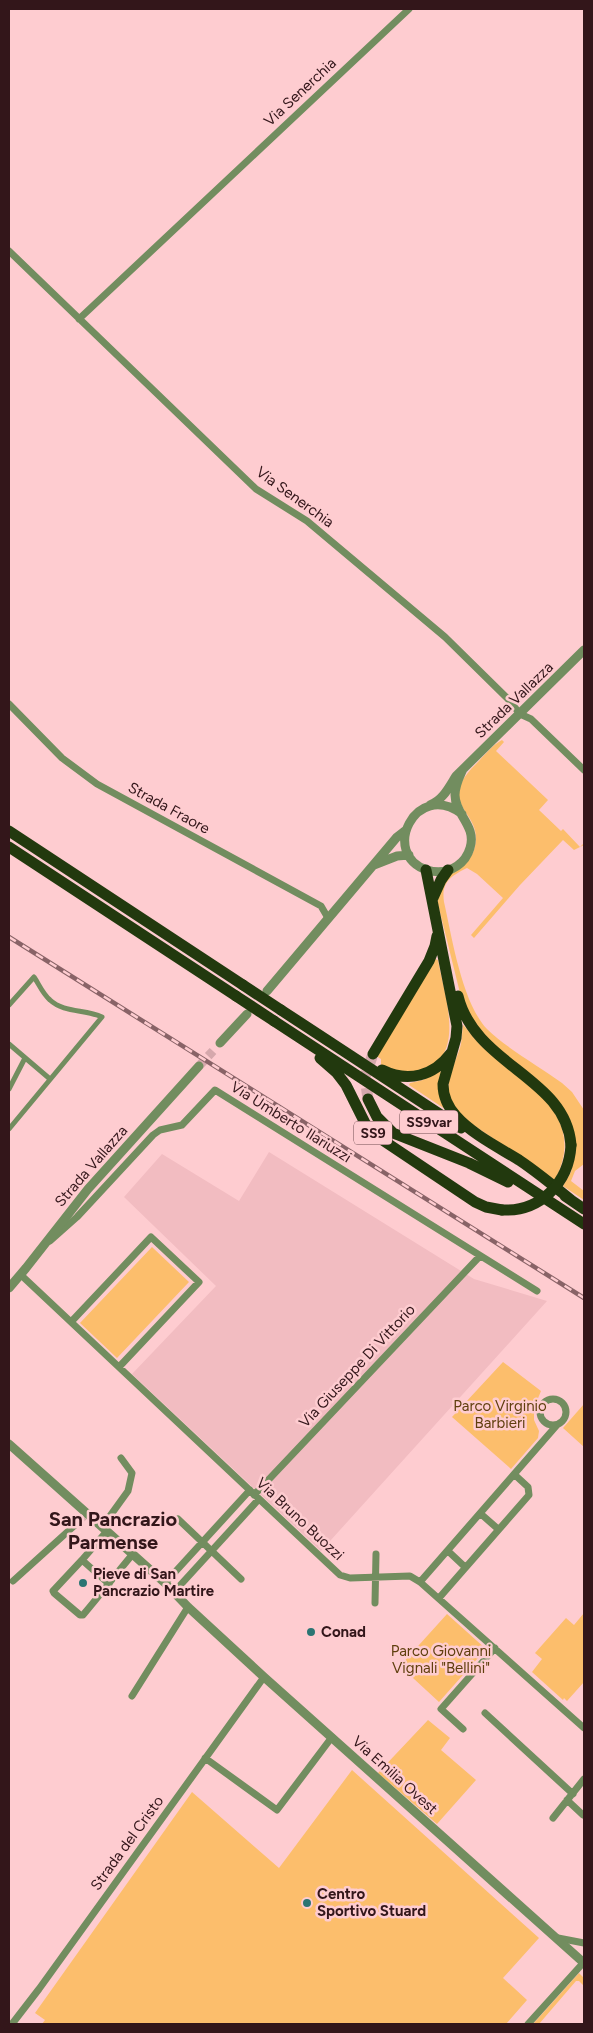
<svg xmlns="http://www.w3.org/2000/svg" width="593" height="2033" font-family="Figtree,sans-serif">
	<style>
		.built { fill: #f2bcc1 }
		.green { fill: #fcbe6c }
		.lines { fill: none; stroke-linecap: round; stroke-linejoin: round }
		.minor-tunnel { stroke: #d5a8ac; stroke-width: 7; stroke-dasharray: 7 3.5; stroke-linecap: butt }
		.tertiary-tunnel { stroke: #d5a8ac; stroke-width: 9; stroke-dasharray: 9 4.5; stroke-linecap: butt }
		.trunk-tunnel { stroke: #d5a8ac; stroke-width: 11; stroke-dasharray: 11 5.5; stroke-linecap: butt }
		.pedestrian { stroke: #728d5f; stroke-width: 5 }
		.minor { stroke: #728d5f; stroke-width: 7 }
		.tertiary { stroke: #728d5f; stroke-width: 9 }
		.trunk { stroke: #22390e; stroke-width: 11 }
		.rail-casing { stroke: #896367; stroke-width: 4.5 }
		.rail { stroke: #feccd0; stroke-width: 2.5; stroke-dasharray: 8; stroke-linecap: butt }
		.trunk-bridge { stroke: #22390e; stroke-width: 11 }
		.poi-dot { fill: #2b7573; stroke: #feccd0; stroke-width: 2 }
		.labels { text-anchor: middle; stroke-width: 5; stroke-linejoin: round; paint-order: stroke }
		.shield { fill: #feccd0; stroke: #704d51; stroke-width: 1 }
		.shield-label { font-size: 14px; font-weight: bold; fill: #33161a }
		.street-label { font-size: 15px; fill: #33161a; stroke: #feccd0 }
		.park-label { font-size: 15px; fill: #603f0e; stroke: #feccd0 }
		.poi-label { font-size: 15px; font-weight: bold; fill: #33161a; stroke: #feccd0; text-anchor: start }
		.district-label { font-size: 20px; font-weight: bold; fill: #33161a; stroke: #feccd0 }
	</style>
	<rect width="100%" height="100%" fill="#feccd0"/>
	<path class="built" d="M269,1152L474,1279L547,1301L321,1551L132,1374L216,1286L124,1197L162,1154L239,1201Z"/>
	<path class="green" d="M502,740L504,742L496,751L548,800L539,810L561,831L563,829L580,847L584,843V845L574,850L563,840L520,885L474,938L471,935L503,898L477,874L467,868C451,876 441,882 444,902C452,937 462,1003 487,1029C506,1048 539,1066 562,1083L572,1092L584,1110V1164L575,1171L571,1181L584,1191V1200L563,1186L571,1172L576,1150L570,1120L557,1099L489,1042L472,1021L460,993L438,904C435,866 464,877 474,850C487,811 432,807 476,764C484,756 492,745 502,740Z
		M435,959L438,960C443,990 467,1055 425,1068C420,1070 412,1074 407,1073C398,1072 389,1068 381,1065V1059L376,1056Z
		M463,1025C471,1033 477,1043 486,1050C528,1087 588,1115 555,1180L463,1118C439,1092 450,1076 460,1048C462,1040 462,1033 463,1025Z
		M440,1071L441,1072L445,1109L409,1085L410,1083L423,1080Z
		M152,1247L189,1282L117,1358L80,1323Z
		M503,1362L541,1391L534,1408V1420L539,1431L538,1438L511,1469L452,1417Z
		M584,1404V1447L563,1428Z
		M584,1613V1682L567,1701L564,1698L563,1700L532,1672L542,1659L535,1653L566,1618L574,1625Z
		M447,1614L486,1649L439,1702L400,1666Z
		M428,1720L450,1738L441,1750L476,1780L437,1824L378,1773Z
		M352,1770L539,1938L503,1978L527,2000L506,2024H42L45,2020L35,2013L192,1792L279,1868Z
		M579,1973L584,1978V1986L579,1981H576L539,2024H533Z"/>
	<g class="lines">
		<path class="minor-tunnel" d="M74,1526L84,1517"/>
		<path class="tertiary-tunnel" d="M199,1066L213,1051"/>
		<path class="trunk-tunnel" d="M368,1099L365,1077L373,1054"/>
		<path class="pedestrian" d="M9,1005L34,977C39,984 42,993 50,1000C64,1013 85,1009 102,1017L9,1129
			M9,1044L50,1079
			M9,1089L25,1058"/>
		<path class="minor" d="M9,251L256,489L307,521L445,637L508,699L520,714L531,719L584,770
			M79,319L409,9
			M9,704L62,758L97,784L321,906L328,918
			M50,1241L77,1217L153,1135L160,1130L182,1125L215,1090L537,1291
			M21,1275L340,1575L350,1578L410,1576L420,1582L584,1728
			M71,1322L151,1237L199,1282L119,1367
			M540 1412a13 13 0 1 1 26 0a13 13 0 1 1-26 0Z
			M254,1495L480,1256
			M481,1514L498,1529
			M178,1519L241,1579
			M102,1527L128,1491L132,1473L121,1458
			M448,1551L465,1567
			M82,1560L107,1531
			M13,1581L74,1526
			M420,1582L557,1425
			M165,1583L250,1490
			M109,1584L82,1560L53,1591L54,1593L80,1615H83C100,1595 116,1574 132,1555
			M174,1592L259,1499
			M439,1598L529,1495L528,1487L515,1475
			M375,1603L376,1554
			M132,1696L188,1607
			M485,1713L573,1794
			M463,1729L441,1709L495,1648
			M205,1758L277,1810L332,1737
			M567,1800L583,1815
			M553,1818L584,1779
			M558,1938L584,1943
			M12,2024L39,1989L264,1677
			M528,2024L584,1962"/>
		<path class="tertiary" d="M430,805C443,800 449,787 456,776L584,650
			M462,814C415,779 380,855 427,870C437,873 448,872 457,866C463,862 468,855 470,848C477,826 455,815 455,795C455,785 459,778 463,769
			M374,865L397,856L409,855
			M267,991L397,837L406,830
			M220,1043L247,1014
			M9,1288L26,1268L88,1189L199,1066
			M9,1444L165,1583L188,1607L264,1677L584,1963"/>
		<path class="trunk" d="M9,831L243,985
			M9,847L236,996
			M426,870L457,1026L456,1038L443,1084C443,1096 448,1107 456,1116C472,1134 498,1147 519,1160C537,1172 554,1186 571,1200
			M432,900L441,880L448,870
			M458,996C475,1066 566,1077 571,1145
			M281,1010L461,1128
			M274,1021L584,1224
			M373,1054L429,961L435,946L437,936
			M320,1058L336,1072L346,1085L365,1123L375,1135L475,1202L486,1207L502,1210
			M382,1070C408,1083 434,1076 451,1053
			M368,1099L377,1117L393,1133L469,1163L508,1182
			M565,1196L584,1209"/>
		<g class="rail-casing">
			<path id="rail" d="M9,937L584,1298"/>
		</g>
		<use href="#rail" class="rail"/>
		<path class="trunk-bridge" d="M243,985L281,1010
			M236,996L274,1021
			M502,1210C540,1212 569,1183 571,1145"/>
	</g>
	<g class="poi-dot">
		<circle cx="83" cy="1583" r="5"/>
		<circle cx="311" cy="1632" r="5"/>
		<circle cx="307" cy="1903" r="5"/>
	</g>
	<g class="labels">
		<g class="shield">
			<rect x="400" y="1110.5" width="58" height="23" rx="4"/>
			<rect x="354" y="1121.5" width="38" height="23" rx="4"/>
		</g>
		<g class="shield-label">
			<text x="429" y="1127">SS9var</text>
			<text x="373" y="1138">SS9</text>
		</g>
		<g class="street-label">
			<text transform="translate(300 92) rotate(-43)" y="5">Via Senerchia</text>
			<text transform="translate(295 497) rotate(36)" y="5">Via Senerchia</text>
			<text transform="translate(514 700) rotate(-44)" y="5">Strada Vallazza</text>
			<text transform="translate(169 808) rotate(29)" y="5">Strada Fraore</text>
			<text transform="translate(291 1122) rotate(32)" y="5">Via Umberto Ilariuzzi</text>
			<text transform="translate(91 1166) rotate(-49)" y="5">Strada Vallazza</text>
			<text transform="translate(357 1366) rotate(-47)" y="5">Via Giuseppe Di Vittorio</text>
			<text transform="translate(300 1519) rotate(43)" y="5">Via Bruno Buozzi</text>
			<text transform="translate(395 1775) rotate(42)" y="5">Via Emilia Ovest</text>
			<text transform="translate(127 1843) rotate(-54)" y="5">Strada del Cristo</text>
		</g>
		<g class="park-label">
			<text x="500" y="1411">Parco Virginio<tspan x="500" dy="17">Barbieri</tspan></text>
			<text x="441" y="1656">Parco Giovanni<tspan x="441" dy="17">Vignali "Bellini"</tspan></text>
		</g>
		<g class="poi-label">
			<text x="93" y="1579">Pieve di San<tspan x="93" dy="17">Pancrazio Martire</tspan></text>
			<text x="321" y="1637">Conad</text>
			<text x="317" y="1899">Centro<tspan x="317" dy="17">Sportivo Stuard</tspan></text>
		</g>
		<g class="district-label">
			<text x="113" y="1526">San Pancrazio<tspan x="113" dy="23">Parmense</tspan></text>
		</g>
	</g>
	<rect width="593" height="2033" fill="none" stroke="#33161a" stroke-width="20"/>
</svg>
